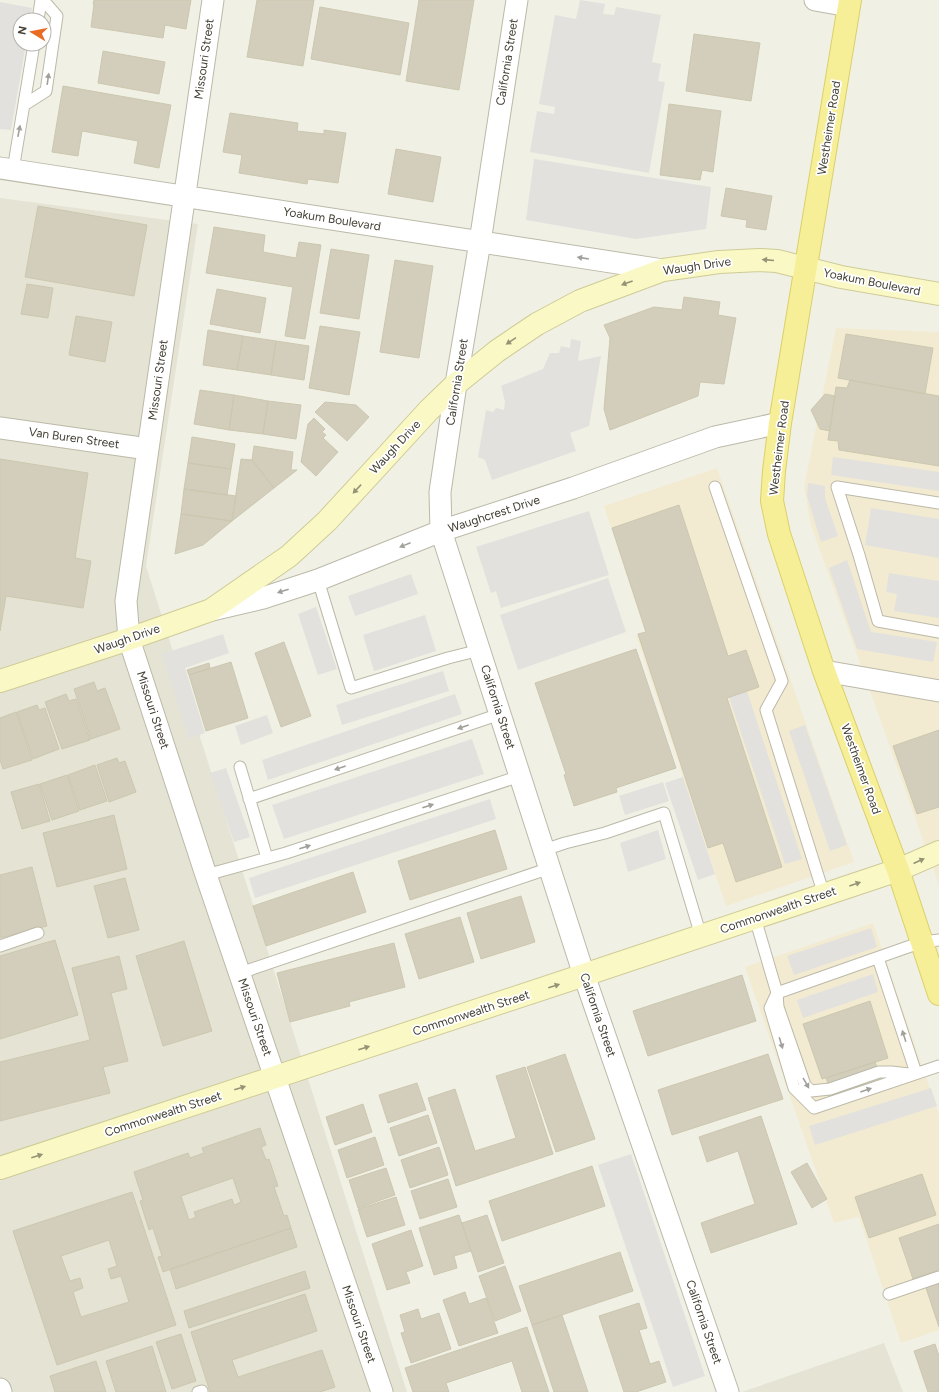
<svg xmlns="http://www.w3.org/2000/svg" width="939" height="1392" font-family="Figtree,sans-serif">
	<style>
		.residential { fill: #e5e3d3 }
		.commercial { fill: #f2ebd1 }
		.parking { fill: #e2e1dd }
		.building { fill: #d2cebb; stroke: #ccc7af; fill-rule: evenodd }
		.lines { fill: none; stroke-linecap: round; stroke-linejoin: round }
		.lane-casing { stroke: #bcb9a8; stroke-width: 13 }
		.street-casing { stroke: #bcb9a8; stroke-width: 23 }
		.secondary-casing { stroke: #cecb97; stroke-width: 24 }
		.primary-casing { stroke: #dad06a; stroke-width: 24 }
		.lane { stroke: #fff; stroke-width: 11 }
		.street { stroke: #fff; stroke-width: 21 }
		.secondary { stroke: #faf9c6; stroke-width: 22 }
		.primary { stroke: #f6ef98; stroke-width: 22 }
		.oneway { fill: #a1a09a }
		.oneway2 { fill: #959376 }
		.labels { text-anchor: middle; stroke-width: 3.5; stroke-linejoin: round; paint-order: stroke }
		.street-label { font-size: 12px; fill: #434035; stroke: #fff }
	</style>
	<rect width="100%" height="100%" fill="#f1f0e5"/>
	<path class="residential" d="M0,198L198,224L146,566L407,1392H0Z
		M884,1343L903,1392H742Z"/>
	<path class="commercial" d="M836,328L939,332V885L811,525L804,487Z
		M717,468L854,862L726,906L636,635L645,632L604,506Z
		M873,923L939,1115V1330L901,1343L859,1217L834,1223L745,967Z"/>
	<path class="parking" d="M580,0L605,4L603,14L614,15L616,7L661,15L652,62L661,64L658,81L665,82L649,173L530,152L537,111L554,114L555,107L539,104L555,15L576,19Z
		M0,2L32,8L30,20H20V44H26L11,130L0,129Z
		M534,159L711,187L706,229L636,239L526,220Z
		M571,339L581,341L578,361L601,356L589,426L570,433L576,451L492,480L485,460L478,457L486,410L493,412L496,408L504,410L505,402L501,386L543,369L550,353H559L561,346L570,348Z
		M833,457L939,472V491L831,475Z
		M808,483L825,486V498L838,536L821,542L807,496Z
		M871,508L939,519V558L865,545Z
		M589,511L609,575L501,608L496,591L491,593L476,547Z
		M847,560L871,632L937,642L933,662L857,649L829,568Z
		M889,573L939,581V618L894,611L897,594L886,592Z
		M411,574L418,594L355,616L348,596Z
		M608,578L626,632L518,670L500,615Z
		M316,607L337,669L318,675L298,614Z
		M425,615L436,651L374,671L363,635Z
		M223,634L229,653L185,668L205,733L189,739L162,654Z
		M443,671L449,691L342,725L336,705Z
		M747,691L802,859L785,864L729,697Z
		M455,694L462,714L268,780L262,760Z
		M267,715L273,733L241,745L235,726Z
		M805,725L847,845L830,851L789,731Z
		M472,739L484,774L284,839L272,805Z
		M226,768L250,837L234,842L210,773Z
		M683,777L715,874L698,880L665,783Z
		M663,782L669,801L625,815L619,796Z
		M490,799L496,819L255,898L249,878Z
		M658,830L666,859L628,872L620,843Z
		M871,928L877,947L794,975L787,956Z
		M873,974L878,992L803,1018L797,1000Z
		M931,1088L937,1106L815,1145L809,1126Z
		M631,1154L705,1376L673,1387L598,1165Z"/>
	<path class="building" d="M94,0H191L186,29L165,25L163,38L91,27L94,4H93Z
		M257,0H314L303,66L247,57Z
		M419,0H474L459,90L406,81Z
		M320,7L409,23L400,75L311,59Z
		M694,34L760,43L751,101L686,91Z
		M103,51L165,62L159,94L98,83Z
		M63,86L171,105L159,168L134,163L138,141L82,131L78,156L52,152Z
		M669,104L721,111L713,172L702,170L700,180L660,175Z
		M230,113L298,123L297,131L324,134V130L346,133L338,183L308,179L307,184L239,173L242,155L223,152Z
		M396,149L441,157L433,202L388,194Z
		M726,188L772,196L766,230L746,227L747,220L721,216Z
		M38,206L147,225L134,296L25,277Z
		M214,227L265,235L263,252L296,258L299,242L321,245L305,339L285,336L293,287L206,273Z
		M331,249L369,255L359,319L320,313Z
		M395,260L433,266L419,358L380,352Z
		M27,284L53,288L48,318L21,314Z
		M217,289L266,298L260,333L210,324Z
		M684,297L720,302L718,315L736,318L724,384L700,382L698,396L610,430L604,409L610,338L604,325L654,307L682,310Z
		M76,316L112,322L105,362L69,355Z
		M320,326L360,332L349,395L309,388Z
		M208,330L243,336L237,370L203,365Z
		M846,334L933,348L925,394L838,378Z
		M243,336L276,341L271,375L237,370Z
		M276,341L309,346L304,380L271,375Z
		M850,380L939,396V466L839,450L838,441L828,440L836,387L847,388Z
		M200,390L234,395L229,430L194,424Z
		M825,394L835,396L830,431L820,429L811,410Z
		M234,395L268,401L263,434L229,430Z
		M268,401L301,405L296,439L263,434Z
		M325,402L356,405L369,417L347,441L315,412Z
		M314,418L325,429L322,432L326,435L323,438L338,452L316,476L301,462L308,424Z
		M192,437L235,444L231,469L188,463Z
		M254,446L293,452L291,470H297L274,488L252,460Z
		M0,459L88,473L75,558L91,561L83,608L6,596L0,631Z
		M241,459L252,460L274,488L232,521Z
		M188,463L231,469L227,495L184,489Z
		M184,489L236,496L232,521L181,514Z
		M679,505L728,656L746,650L759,687L727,698L782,867L736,882L723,843L708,848L666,719L638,634L646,632L612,528Z
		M181,514L232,521L203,545L175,554Z
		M284,642L311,716L281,727L255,653Z
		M636,649L676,768L616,788L617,792L574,806L564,775L566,774L535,683Z
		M231,662L248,718L206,731L189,675Z
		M209,663L210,668L189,675L187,670Z
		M94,682L97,691L105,688L120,729L91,739L74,689Z
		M66,694L69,701L76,699L90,740L62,749L45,702Z
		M37,705L39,710L45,708L59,749L33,759L17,712Z
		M16,712L32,760L3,769L0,760V718Z
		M939,730V807L917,814L893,746Z
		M117,758L119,763L125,761L136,792L109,802L97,765Z
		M95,765L107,801L80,810L68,775Z
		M67,775L79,811L52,820L40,784Z
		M39,784L50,821L22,829L11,792Z
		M114,815L127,869L57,887L43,833Z
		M495,830L507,869L410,900L398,861Z
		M32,867L47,926L0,938V875Z
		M353,872L366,912L266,946L253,906Z
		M125,878L139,930L108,938L94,886Z
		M521,896L535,942L481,959L467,913Z
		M460,917L474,962L419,979L405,934Z
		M55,940L78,1015L0,1039V956Z
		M184,941L212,1031L163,1046L136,956Z
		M394,943L405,987L349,1002L350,1006L290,1022L277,973Z
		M119,956L127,989L111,993L128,1061L103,1067L110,1093L0,1121V1062L90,1040L72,968Z
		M742,975L756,1021L648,1056L633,1011Z
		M870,1001L888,1058L822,1079L803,1024Z
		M565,1054L595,1139L556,1152L527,1067Z
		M768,1054L783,1099L672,1135L658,1090Z
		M875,1062L879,1072L830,1089L826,1078Z
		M525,1067L553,1154L456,1186L428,1098L455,1089L475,1151L516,1138L496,1076Z
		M417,1083L426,1110L388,1123L379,1095Z
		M363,1104L372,1132L335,1145L326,1117Z
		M428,1115L437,1143L399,1156L390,1128Z
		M761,1116L797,1224L711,1253L701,1223L755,1204L738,1151L707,1162L699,1137Z
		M260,1128L266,1145L261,1147L266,1160L269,1159L278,1186L274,1187L284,1216L287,1215L291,1228L163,1272L158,1257L162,1256L153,1228L149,1230L140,1201L143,1200L134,1172L188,1153L190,1158L204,1153L202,1148ZM233,1178L241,1202L234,1205L232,1199L194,1212L196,1217L189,1220L181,1196Z
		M375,1137L384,1165L347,1178L338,1150Z
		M439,1147L448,1175L410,1188L401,1160Z
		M807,1163L827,1199L812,1208L791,1172Z
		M592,1166L605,1206L502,1241L489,1201Z
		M386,1168L395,1195L358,1208L349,1180Z
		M922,1174L936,1215L869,1238L855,1197Z
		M448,1179L457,1207L420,1219L411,1191Z
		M132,1192L176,1325L57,1365L13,1231ZM109,1240L117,1266L108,1269L111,1279L121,1276L129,1302L81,1317L73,1292L83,1288L80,1278L70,1281L61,1256Z
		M396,1197L405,1225L367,1237L358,1209Z
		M459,1215L471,1251L454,1256L457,1268L434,1275L419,1228Z
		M487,1215L504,1263L478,1272L462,1223Z
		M939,1224V1270L913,1279L899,1238Z
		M291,1228L297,1247L176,1289L170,1269Z
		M411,1230L423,1266L406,1272L410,1283L387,1290L372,1244Z
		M620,1252L633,1291L532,1325L519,1286Z
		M505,1266L521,1311L495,1321L479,1276Z
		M305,1271L310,1288L189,1328L184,1311Z
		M939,1280V1327L925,1285Z
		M465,1292L469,1304L486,1298L498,1333L459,1346L443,1300Z
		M305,1294L317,1331L232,1360L238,1377L322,1350L335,1387L320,1392H210L191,1332Z
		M639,1303L647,1328L639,1330L650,1364L659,1361L666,1382L636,1392H624L599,1316Z
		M418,1309L421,1319L439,1313L451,1349L411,1363L401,1333L405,1332L400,1315Z
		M562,1315L588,1392H554L532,1325Z
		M527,1327L549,1392H522L512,1361L446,1383L449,1392H413L405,1368Z
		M181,1334L196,1381L172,1389L156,1342Z
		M935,1344L939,1356V1392H928L914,1351Z
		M152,1346L166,1392H116L106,1361Z
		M96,1361L106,1392H55L50,1376Z"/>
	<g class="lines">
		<g class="lane-casing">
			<path id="lane" d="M38,20L41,0
				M24,105L46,91L57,16L43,0
				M13,170L34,44
				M715,487L782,681L766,710L824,895
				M939,503L837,487L859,555L878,621L939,632
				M318,580L351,688L448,658L480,650
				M240,767L267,858
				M249,799L500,714
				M544,850L565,843L605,833L664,813L701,936
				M206,875L286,853L520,776
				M755,918L777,993L922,942L939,940
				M0,946L38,933
				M878,958L916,1073
				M240,973L550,868
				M777,993L770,1008L794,1088L814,1108L939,1066
				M777,994L778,1007L805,1085L811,1091L830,1089L879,1072H891L909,1074
				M889,1294L939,1277
				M198,1392L202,1391"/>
		</g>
		<g class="street-casing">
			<path id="street" d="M213,0L126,601L129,639L206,875L382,1392
				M517,0L480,242L456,384L440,492L441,531L584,975L728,1392
				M815,0L849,6
				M0,168L663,270
				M0,428L148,449
				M212,610L263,598L318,580L441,531L573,488L715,437L780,423
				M824,671L939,691
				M0,1389L1,1392"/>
		</g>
		<g class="secondary-casing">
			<path id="secondary" d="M0,681L129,639L211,610L289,556L327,521L429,410L456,384L497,351L537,324L580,301L663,270L719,262L760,260L777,261L841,277L939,294
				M0,1168L584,975L898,870L939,852"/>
		</g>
		<g class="primary-casing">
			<path id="primary" d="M850,0L780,423L774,471L772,501L779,534L824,671L898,870L939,994"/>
		</g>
		<use href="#lane" class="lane"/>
		<use href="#street" class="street"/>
		<use href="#secondary" class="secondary"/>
		<use href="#primary" class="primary"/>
	</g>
	<defs><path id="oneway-solid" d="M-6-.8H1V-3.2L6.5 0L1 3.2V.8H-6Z"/></defs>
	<g class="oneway">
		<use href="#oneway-solid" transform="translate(48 79) rotate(-82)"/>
		<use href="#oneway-solid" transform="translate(19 131) rotate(-79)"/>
		<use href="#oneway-solid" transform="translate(583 258) rotate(-171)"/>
		<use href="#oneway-solid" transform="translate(405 545) rotate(158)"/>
		<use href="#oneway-solid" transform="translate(283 591) rotate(162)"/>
		<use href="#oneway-solid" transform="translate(463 727) rotate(161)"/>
		<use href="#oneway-solid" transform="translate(340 768) rotate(161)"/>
		<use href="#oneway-solid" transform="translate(428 806) rotate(-18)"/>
		<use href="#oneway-solid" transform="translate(305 847) rotate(-18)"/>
		<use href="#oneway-solid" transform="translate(904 1036) rotate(-108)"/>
		<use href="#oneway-solid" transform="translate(781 1043) rotate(73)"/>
		<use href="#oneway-solid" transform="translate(806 1083) rotate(60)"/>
		<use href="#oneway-solid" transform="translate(866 1090) rotate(-19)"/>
	</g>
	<g class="oneway2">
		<use href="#oneway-solid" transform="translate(768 260) rotate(-175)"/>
		<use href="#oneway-solid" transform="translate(627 283) rotate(160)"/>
		<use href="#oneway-solid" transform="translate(511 341) rotate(146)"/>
		<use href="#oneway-solid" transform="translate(357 489) rotate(133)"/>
		<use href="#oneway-solid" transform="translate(919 861) rotate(-24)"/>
		<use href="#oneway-solid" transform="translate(855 884) rotate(-19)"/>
		<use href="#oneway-solid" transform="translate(554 986) rotate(-18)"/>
		<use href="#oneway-solid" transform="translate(364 1048) rotate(-18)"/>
		<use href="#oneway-solid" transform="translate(240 1088) rotate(-18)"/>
		<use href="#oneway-solid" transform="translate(37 1156) rotate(-18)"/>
	</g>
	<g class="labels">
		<g class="street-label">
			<text transform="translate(204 59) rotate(-82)" y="4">Missouri Street</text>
			<text transform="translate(507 62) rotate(-81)" y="4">California Street</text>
			<text transform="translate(829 128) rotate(-81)" y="4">Westheimer Road</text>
			<text transform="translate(332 219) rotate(9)" y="4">Yoakum Boulevard</text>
			<text transform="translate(697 266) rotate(-8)" y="4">Waugh Drive</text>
			<text transform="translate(872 282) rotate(11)" y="4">Yoakum Boulevard</text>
			<text transform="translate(158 380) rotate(-82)" y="4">Missouri Street</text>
			<text transform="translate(457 382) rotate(-81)" y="4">California Street</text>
			<text transform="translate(74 438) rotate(8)" y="4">Van Buren Street</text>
			<text transform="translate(395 447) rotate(-47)" y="4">Waugh Drive</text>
			<text transform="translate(779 448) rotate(-83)" y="4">Westheimer Road</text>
			<text transform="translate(494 514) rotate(-18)" y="4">Waughcrest Drive</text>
			<text transform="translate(127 639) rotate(-19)" y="4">Waugh Drive</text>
			<text transform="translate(498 707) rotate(72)" y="4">California Street</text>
			<text transform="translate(153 710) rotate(72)" y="4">Missouri Street</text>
			<text transform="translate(861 769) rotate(70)" y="4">Westheimer Road</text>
			<text transform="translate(778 910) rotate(-19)" y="4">Commonwealth Street</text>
			<text transform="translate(471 1013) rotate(-18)" y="4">Commonwealth Street</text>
			<text transform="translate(598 1015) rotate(71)" y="4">California Street</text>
			<text transform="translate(255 1017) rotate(71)" y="4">Missouri Street</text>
			<text transform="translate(163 1114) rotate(-18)" y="4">Commonwealth Street</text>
			<text transform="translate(704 1322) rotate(71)" y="4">California Street</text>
			<text transform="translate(359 1324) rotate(71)" y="4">Missouri Street</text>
		</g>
	</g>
	<g transform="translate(32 32) rotate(280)"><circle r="19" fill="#ffffff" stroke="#b4b3ae"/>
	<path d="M0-3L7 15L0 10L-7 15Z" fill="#ea6b23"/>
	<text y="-6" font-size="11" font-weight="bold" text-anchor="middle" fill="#434035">N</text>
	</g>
</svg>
